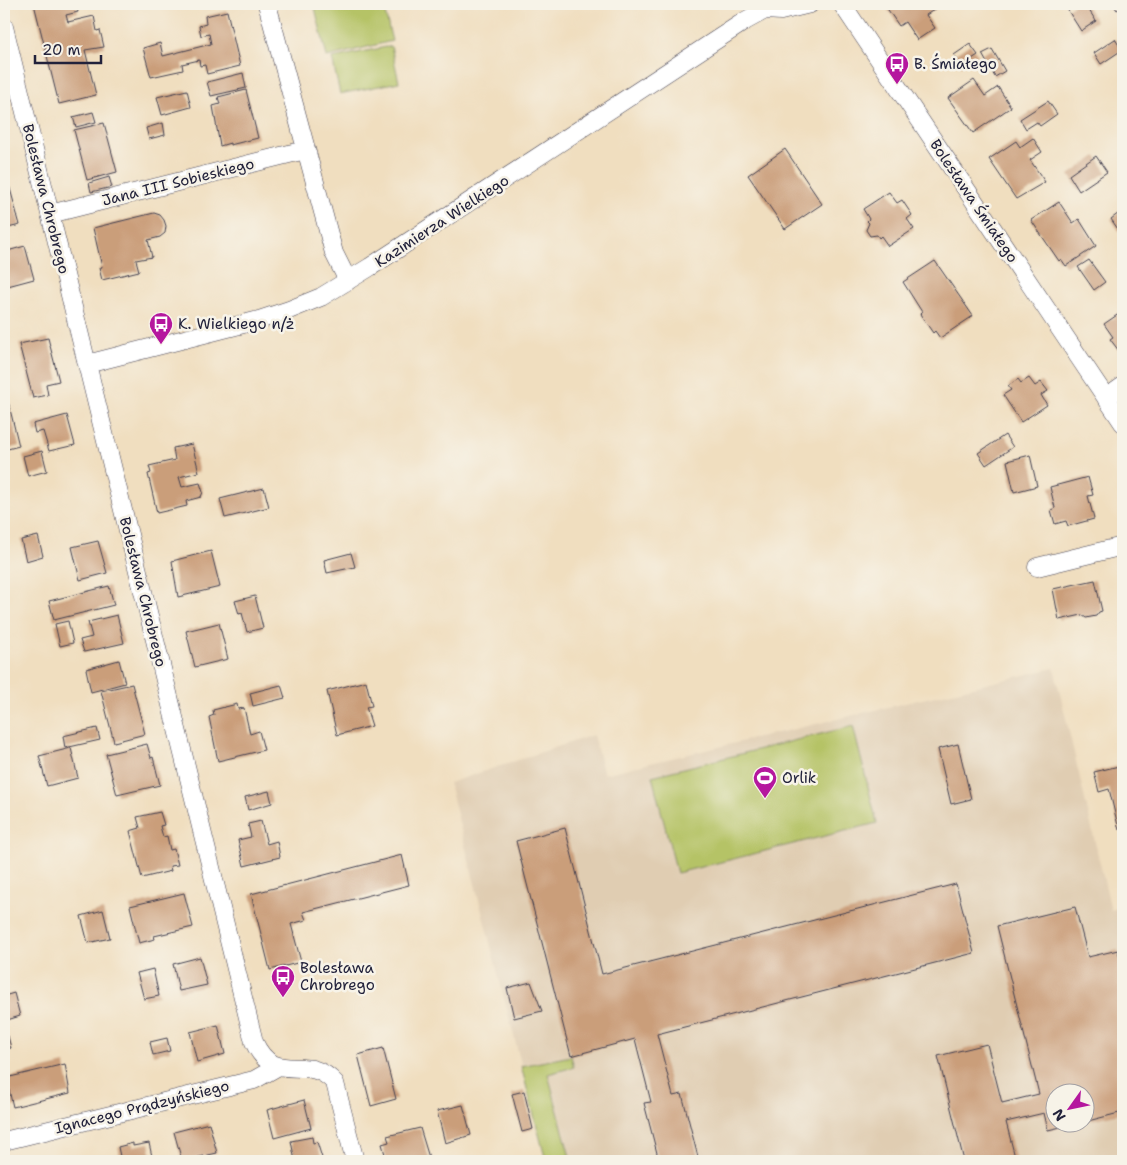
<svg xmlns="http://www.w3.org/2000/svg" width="1127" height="1165" font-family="'Shantell Sans',sans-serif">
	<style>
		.built { fill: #e0cdb2; fill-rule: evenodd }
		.green { fill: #b5c366; stroke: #6c7250 }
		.building { fill: #ca9e7a }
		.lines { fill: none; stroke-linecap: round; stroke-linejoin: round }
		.minor-casing { stroke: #413e4f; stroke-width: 19 }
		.minor { stroke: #fff; stroke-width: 18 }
		.labels { text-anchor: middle; stroke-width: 5; stroke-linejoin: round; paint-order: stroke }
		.poi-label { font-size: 15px; fill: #22223b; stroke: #f7f3e8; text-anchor: start }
		.street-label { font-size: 15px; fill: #22223b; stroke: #f7f3e8 }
	</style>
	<rect width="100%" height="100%" fill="#f7f3e8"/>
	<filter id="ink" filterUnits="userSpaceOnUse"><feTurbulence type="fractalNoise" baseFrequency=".02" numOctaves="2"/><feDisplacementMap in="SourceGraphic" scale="10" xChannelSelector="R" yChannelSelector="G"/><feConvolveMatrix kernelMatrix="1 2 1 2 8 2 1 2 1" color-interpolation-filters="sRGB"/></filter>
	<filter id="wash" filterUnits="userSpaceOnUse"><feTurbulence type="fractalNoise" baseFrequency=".0096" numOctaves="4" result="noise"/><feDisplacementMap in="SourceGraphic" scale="20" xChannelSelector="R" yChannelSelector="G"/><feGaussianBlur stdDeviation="1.12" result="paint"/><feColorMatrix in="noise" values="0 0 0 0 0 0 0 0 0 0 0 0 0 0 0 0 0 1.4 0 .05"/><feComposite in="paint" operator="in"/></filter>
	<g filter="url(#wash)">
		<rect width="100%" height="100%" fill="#f0debf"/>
		<path class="built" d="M1054,668L1111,910L1123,906V1161H546L449,783L593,735L604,774ZM1054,1092H1084V1122H1054Z"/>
		<path class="green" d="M314,4H383L392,41L327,57Z
			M391,46L399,82L340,94L332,58Z
			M853,726L877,823L677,873L652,776Z
			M571,1056L574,1067L548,1074L571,1161H546L521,1066Z"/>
		<g id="blocks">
			<path class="building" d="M34,4H76L78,12L66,15L68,22L94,16L97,31L100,30L104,47L85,50L96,95L59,104Z
				M884,4H943L926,15L935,28L917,40L905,22L899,26Z
				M1075,4H1085L1096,21L1081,31L1067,9Z
				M1113,4H1123V6L1117,10Z
				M227,11L240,66L207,74L205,65L200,66L199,60L182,64L183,70L151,77L143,48L160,43L163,56L211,44L209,34L201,36L199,26L206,24L205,16Z
				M1115,39L1122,50L1101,64L1094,53Z
				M970,44L978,55L961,66L954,55Z
				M992,49L1005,71L995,77L982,54Z
				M243,73L246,88L211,96L207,82Z
				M974,80L985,96L998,87L1011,107L973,133L948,98Z
				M187,90L191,107L162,115L157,97Z
				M246,90L258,138L230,145V143L220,146L213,106L220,104L218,97Z
				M1048,101L1057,114L1040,126L1037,122L1026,129L1020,119Z
				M93,112L96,122L76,127L73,117Z
				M104,123L117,172L87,180L74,130Z
				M163,123L165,135L149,139L146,128Z
				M1033,138L1042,152L1030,160L1045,182L1016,199L989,159L1016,141L1020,147Z
				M785,149L822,204L785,229L748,175Z
				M1096,156L1107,172L1079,191L1069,175Z
				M109,177L112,187L91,192L89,183Z
				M9,185L20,225L4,229V186Z
				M889,192L897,203L902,200L912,215L907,219L914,229L888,246L881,236L879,238L877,235L870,236L866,230L869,223L867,221L869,219L863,209Z
				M1059,202L1073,223L1079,219L1096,246L1066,266L1061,259L1059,261L1031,220Z
				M1123,210V234L1122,235L1111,219Z
				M154,213L160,215L164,220L166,226L165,233L160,237L148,240L152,257L136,260L139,271L102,280L99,268L102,267L93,228Z
				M25,246L34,279L4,287V252Z
				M1089,260L1105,282L1094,290L1078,267Z
				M935,261L973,316L940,338L935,331L933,333L920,314L922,312L903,282Z
				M1123,311V349L1119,351L1110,339L1113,337L1104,324Z
				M48,338L59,381L46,384L48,395L33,398L19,344Z
				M1029,378L1035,386L1041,382L1048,391L1041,395L1047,405L1021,422L1003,395L1011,390L1008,386L1018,379L1021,383Z
				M4,397H7L19,446L4,450Z
				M67,415L75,445L49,451L43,431L35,433L33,424Z
				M1005,435L1013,447L986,465L978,453Z
				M192,444L199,472L179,477L182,487L200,483L203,492L201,497L186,501L187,506L157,513L148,474L151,473L149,466L175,460L173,448Z
				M42,451L47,471L28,476L23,456Z
				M1030,455L1037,486L1014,492L1007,461Z
				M1088,477L1093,495L1088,496L1094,519L1068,526L1066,521L1055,524L1051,510L1055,508L1050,487Z
				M264,488L269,507L225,518L220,499Z
				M38,536L43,556L26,561L21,540Z
				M98,541L107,573L80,580L72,547Z
				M211,551L220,587L178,597L172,561Z
				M351,553L355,567L327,573L324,560Z
				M1095,580L1102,611L1099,612L1096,616L1086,618L1082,615L1059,620L1053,589Z
				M109,586L114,605L54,620L49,601Z
				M255,596L263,628L247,632L242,613L239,614L235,601Z
				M117,615L124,643L84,652L80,640L92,637L88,622Z
				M68,621L73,643L60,646L55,624Z
				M219,623L228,659L195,667L186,631Z
				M119,660L125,683L91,692L86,669Z
				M366,681L372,706L366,707L372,726L337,735L327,691Z
				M132,684L145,734L114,742L101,691Z
				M281,685L285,698L253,706L250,693Z
				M237,704L238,709L244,708L250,734L259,731L264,750L218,761L209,717L214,715L213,710Z
				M97,728L100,740L65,748L63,736Z
				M147,744L151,758L153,757L160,785L117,795L106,754Z
				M958,744L971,799L951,804L938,749Z
				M71,748L78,778L47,786L39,756Z
				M1123,765V829L1119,830L1109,789L1099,792L1094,772Z
				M269,791L272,803L248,810L245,797Z
				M160,812L164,825L160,826L163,837L167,836L170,850L174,849L178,865L170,866L171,871L142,878L130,831L140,828L137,817Z
				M261,821L267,844L277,841L280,857L244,866L238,840L251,837L248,824Z
				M565,828L602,974L956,884L974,953L657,1034L673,1096L682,1094L699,1161H659L644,1103L651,1102L635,1039L571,1056L516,841Z
				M402,855L409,885L303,912L306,920L291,924L301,962L270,970L251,894Z
				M184,893L193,927L154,936L155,939L139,943L130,906Z
				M1075,907L1088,957L1118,950L1123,973V1112L1084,1122V1092H1054V1122L1078,1123L1048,1130L1044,1113L1006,1122L1016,1161H964L938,1056L987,1044L1002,1103L1039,1094L997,926Z
				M103,910L110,938L88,943L81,916Z
				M200,957L207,985L179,991L173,964Z
				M153,969L159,996L144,999L137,973Z
				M531,982L542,1011L514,1018L507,988Z
				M14,993L20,1016L4,1021V996Z
				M218,1025L225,1054L197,1062L190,1032Z
				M8,1036L11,1048L4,1050V1037Z
				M167,1038L170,1051L153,1055L150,1042Z
				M383,1048L396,1099L371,1106L358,1055Z
				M65,1064L70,1093L13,1107L9,1090L4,1091V1073L9,1072L10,1077Z
				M524,1091L533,1129L522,1132L512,1094Z
				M304,1100L311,1128L274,1138L267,1110Z
				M463,1105L471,1135L445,1143L437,1111Z
				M209,1123L217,1153L182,1161L174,1132Z
				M420,1128L430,1161H387L382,1144L389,1142L387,1136Z
				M312,1137L313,1143L317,1142L323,1161H295L291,1141Z
				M133,1143V1146L149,1143L153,1161H121L118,1147Z"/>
		</g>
	</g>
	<g filter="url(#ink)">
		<use href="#blocks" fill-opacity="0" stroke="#413e4f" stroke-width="1"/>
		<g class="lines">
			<g class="minor-casing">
				<path id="minor" d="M267,4L334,253L348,281
					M842,4L1123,423
					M765,10L781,11L810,4
					M4,27L254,1042C276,1089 306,1050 335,1083L355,1161
					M50,214L305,150
					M87,364L259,320L289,310L321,297L370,267L745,21L765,10L770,4
					M1106,398L1123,386
					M1037,567L1123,546
					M4,1141L254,1080L277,1067"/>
			</g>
			<use href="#minor" class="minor"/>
		</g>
	</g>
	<defs>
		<g id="bus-pin" transform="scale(1.25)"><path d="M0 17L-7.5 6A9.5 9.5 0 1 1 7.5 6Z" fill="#b5179e" stroke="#f7f3e8"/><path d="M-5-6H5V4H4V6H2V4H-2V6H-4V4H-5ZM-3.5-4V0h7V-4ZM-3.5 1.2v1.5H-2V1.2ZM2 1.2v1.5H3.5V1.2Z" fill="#fff"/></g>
		<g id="stadium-pin" transform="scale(1.25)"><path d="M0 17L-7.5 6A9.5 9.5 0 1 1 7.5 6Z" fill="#b5179e" stroke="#f7f3e8"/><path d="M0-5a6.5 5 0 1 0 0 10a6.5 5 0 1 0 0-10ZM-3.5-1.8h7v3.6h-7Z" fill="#fff"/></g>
	</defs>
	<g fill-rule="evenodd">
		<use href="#bus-pin" x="897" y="64"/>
		<use href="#bus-pin" x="161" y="324"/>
		<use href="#stadium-pin" x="765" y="778"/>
		<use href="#bus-pin" x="283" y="977"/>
	</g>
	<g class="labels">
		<g class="poi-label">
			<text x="914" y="69">B. Śmiałego</text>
			<text x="178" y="329">K. Wielkiego n/ż</text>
			<text x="782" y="783">Orlik</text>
			<text x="300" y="973">Bolesława<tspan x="300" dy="17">Chrobrego</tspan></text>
		</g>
		<g class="street-label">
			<text transform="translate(178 182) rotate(-14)" y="5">Jana III Sobieskiego</text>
			<text transform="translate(46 199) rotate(76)" y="5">Bolesława Chrobrego</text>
			<text transform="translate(974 201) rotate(56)" y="5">Bolesława Śmiałego</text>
			<text transform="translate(442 221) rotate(-33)" y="5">Kazimierza Wielkiego</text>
			<text transform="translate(143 592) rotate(76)" y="5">Bolesława Chrobrego</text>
			<text transform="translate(142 1107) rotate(-14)" y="5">Ignacego Prądzyńskiego</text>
		</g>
	</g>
	<rect width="1127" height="1165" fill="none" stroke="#f7f3e8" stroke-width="20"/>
	<g transform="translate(1070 1108) rotate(237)"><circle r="24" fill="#f7f3e8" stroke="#a29fa3"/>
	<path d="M0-4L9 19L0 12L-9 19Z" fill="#b5179e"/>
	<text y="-8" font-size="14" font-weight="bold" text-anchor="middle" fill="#22223b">N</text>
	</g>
	<path d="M35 55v8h66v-8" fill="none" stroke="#22223b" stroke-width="2.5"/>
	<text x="42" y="55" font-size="15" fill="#22223b" stroke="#f7f3e8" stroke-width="4" paint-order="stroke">20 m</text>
</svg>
